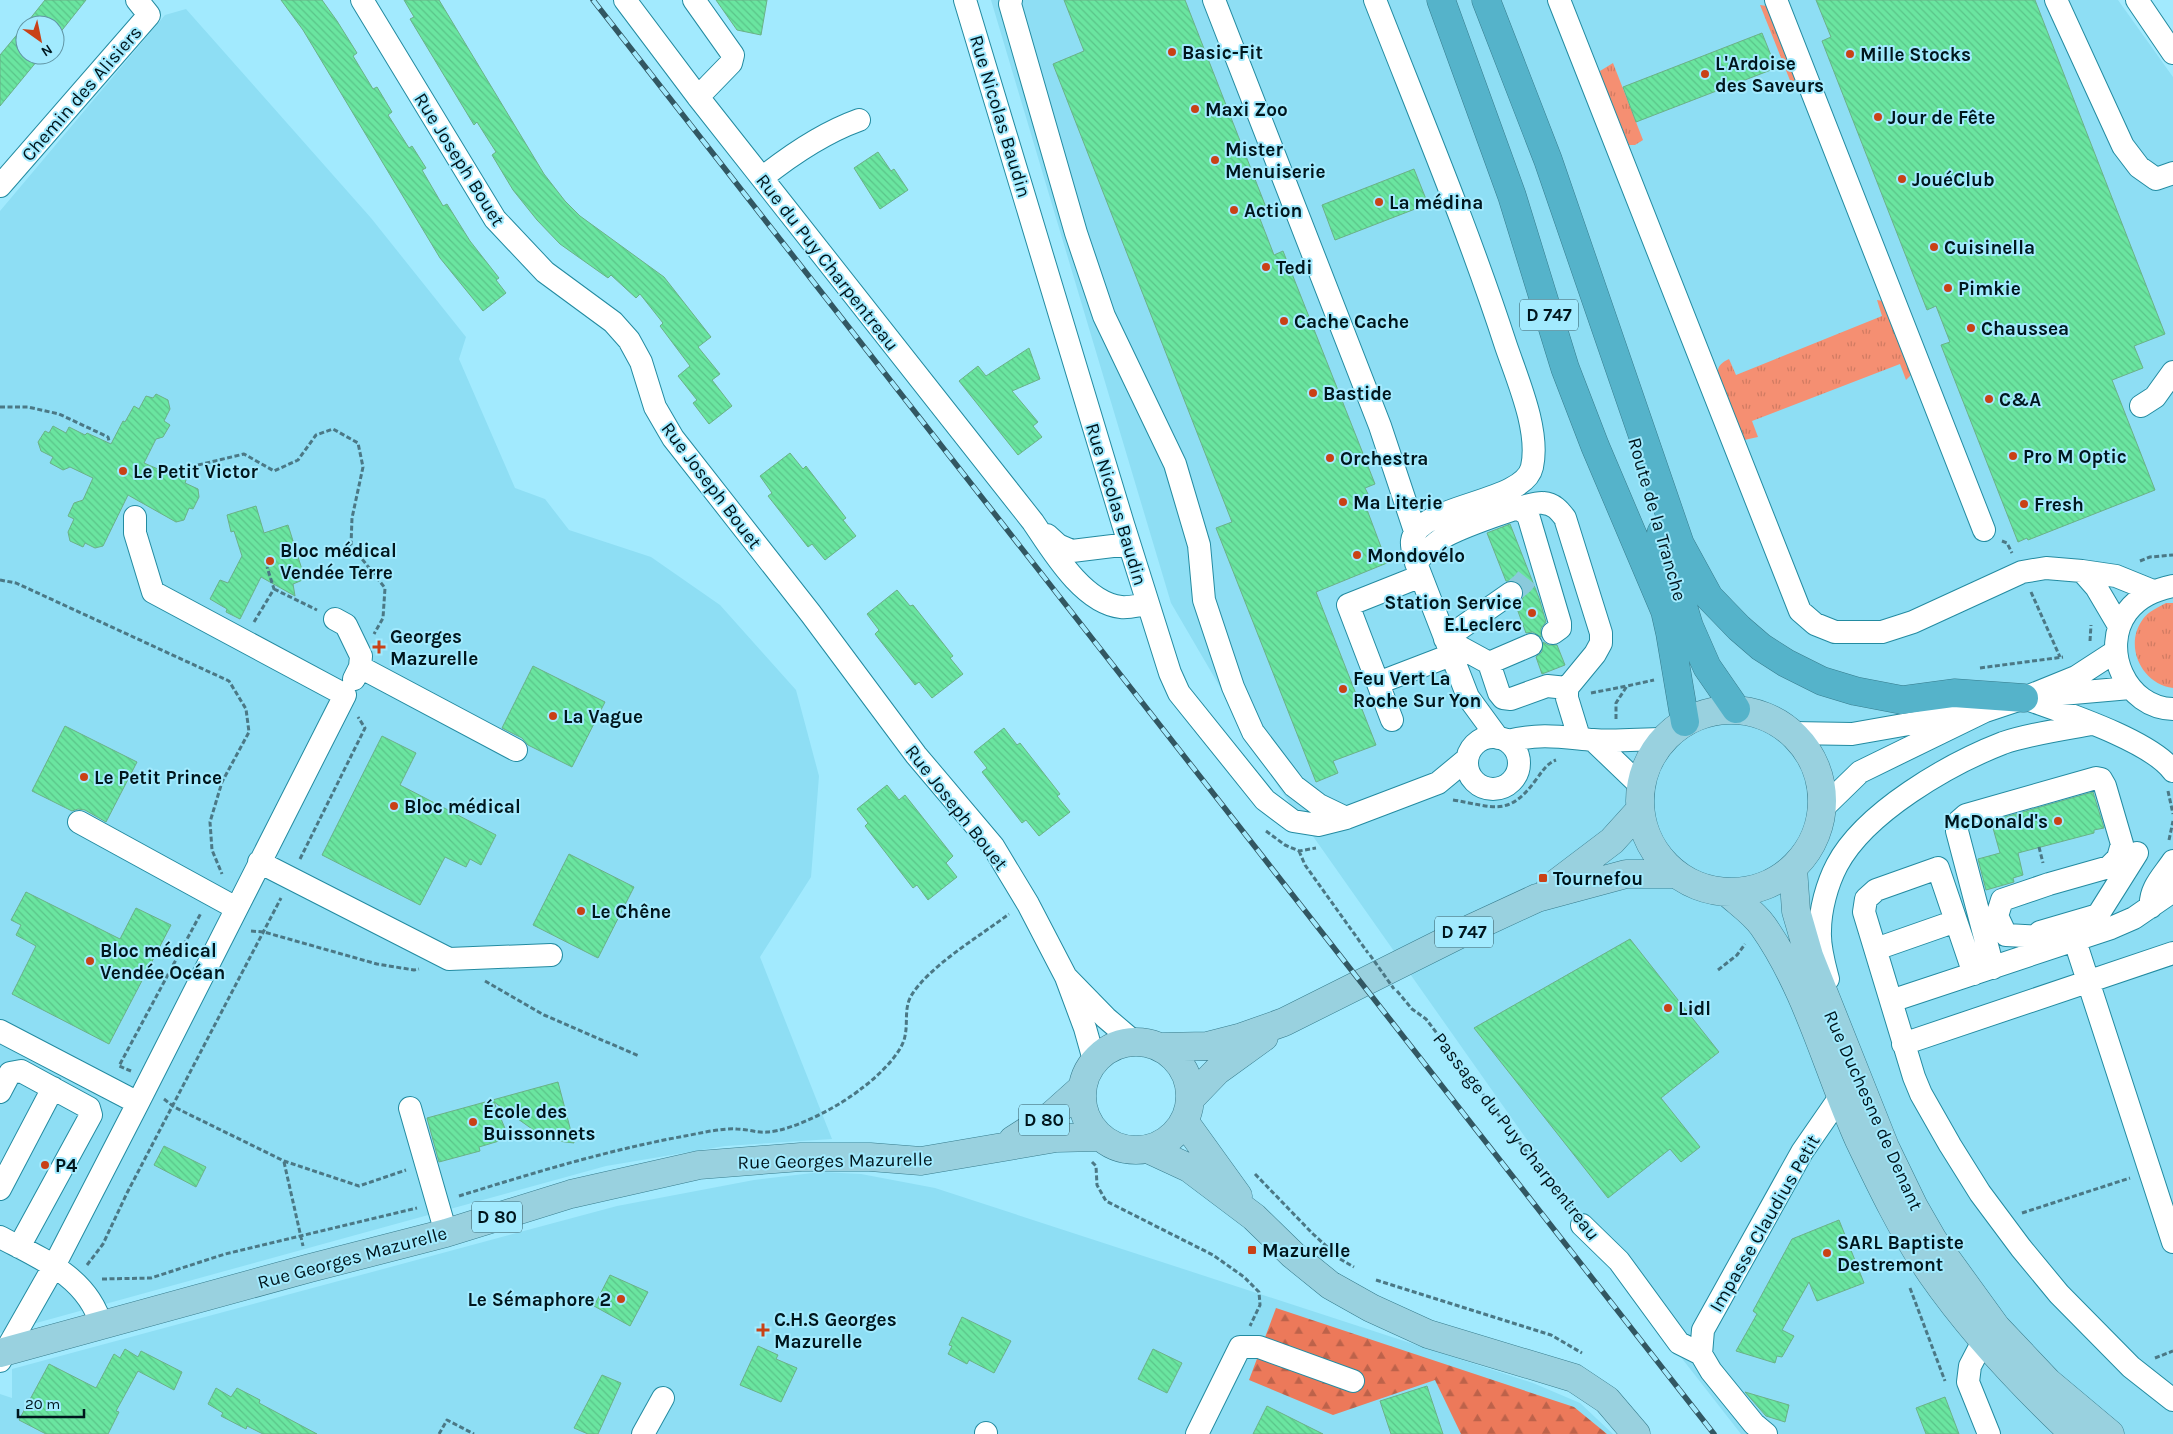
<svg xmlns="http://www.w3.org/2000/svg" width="2173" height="1434" font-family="Karla,sans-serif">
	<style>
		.built { fill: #8edef4 }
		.grass { fill: url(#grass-tufts) }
		.forest { fill: url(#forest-firs) }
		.building { fill: url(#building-back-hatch); stroke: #6bb187 }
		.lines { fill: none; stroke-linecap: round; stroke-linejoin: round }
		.minor-tunnel { stroke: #8acadc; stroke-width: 22; stroke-dasharray: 22 11; stroke-linecap: butt }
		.minor-casing { stroke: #238ba1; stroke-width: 24 }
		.major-casing { stroke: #377c8d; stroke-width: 29 }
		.highway-casing { stroke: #377c8d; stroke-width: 29 }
		.path { stroke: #4b7885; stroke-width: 3; stroke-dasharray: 5 2.5; stroke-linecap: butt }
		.minor { stroke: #fff; stroke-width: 22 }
		.major { stroke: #99d1df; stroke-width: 28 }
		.highway { stroke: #55b3ca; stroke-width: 28 }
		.rail-casing { stroke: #325762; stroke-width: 5.5 }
		.rail { stroke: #a2eafe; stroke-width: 4; stroke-dasharray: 11; stroke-linecap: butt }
		.path-bridge { stroke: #4b7885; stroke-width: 3; stroke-dasharray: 5 2.5; stroke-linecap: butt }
		.poi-dot { fill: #c94116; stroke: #a2eafe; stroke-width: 2 }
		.labels { text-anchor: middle; stroke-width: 4; stroke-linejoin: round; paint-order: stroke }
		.shield { fill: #a2eafe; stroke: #315660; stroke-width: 1 }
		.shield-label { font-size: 18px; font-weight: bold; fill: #00161d }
		.poi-label { font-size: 19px; font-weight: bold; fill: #00161d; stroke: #a2eafe; text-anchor: start }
		.street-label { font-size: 19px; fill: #00161d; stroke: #a2eafe }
	</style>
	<defs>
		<pattern id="grass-tufts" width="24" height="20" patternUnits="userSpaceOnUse" patternTransform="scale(1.25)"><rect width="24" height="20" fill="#f58f72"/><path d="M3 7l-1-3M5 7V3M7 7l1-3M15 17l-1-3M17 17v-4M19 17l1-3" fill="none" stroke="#d07b62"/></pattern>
		<pattern id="forest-firs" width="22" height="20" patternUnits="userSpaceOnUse" patternTransform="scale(1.25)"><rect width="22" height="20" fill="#ec795a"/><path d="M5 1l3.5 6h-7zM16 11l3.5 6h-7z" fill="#bd624a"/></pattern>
		<pattern id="building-back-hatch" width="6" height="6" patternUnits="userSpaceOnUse" patternTransform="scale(1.25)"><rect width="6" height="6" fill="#6ae5a0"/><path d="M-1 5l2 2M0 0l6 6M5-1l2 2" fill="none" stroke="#5ac489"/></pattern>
	</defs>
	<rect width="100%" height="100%" fill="#a2eafe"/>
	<path class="built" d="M991,0H2118L2173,77V1434H1741L1673,1347L1279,788L1171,603Z
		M186,9L371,218L466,337L459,359L515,488L545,499L569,530L651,557L720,605L796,690L819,776L811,877L760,957L832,1139L725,1146L606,1166L0,1333V211L165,15Z
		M821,1172L861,1174L935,1188L1533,1383L1580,1403L1613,1434H0V1394L12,1398V1369L617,1206L754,1180Z"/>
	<path class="grass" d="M1760,5L1767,6L1797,78L1791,83Z
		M1613,63L1643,140L1635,145H1629L1601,77L1600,71Z
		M1877,300L1883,301L1914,372L1906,380L1900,364L1752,421L1758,437L1744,440L1718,375C1717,366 1721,363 1729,359L1736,375L1882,316Z
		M2166,603H2173V688C2142,684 2123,646 2143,619C2149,611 2157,608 2166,603Z"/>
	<path class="forest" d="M1276,1308L1574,1407L1607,1434H1461L1435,1380L1333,1415L1249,1380Z"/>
	<path class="building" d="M45,0H86L55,39V25H25Z
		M281,0H322L337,21L357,53L353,56L373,89L377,87L392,112L388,115L409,148L412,146L426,168L422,170L443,206L447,204L470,241L499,278L496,280L506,293L483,311L440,258L303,30Z
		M404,0H439L544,174L565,201L580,216L664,277L711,337L698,347L720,374L712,380L732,406L709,424L693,403L697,400L678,376L690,366L660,326L663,323L640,294L636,298L611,275L608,278L560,244L537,220L513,190L492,155L496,152L477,122L474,125L410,19L414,17Z
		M716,0H767L761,35L737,30Z
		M1064,0H1185L1269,215L1260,219L1274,255L1283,251L1375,484L1365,488L1369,496L1363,499L1387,563L1316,592L1376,745L1333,761L1338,773L1316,782L1216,528L1232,522L1053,64L1084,51Z
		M1816,0H2035L2165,334L2134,346L2143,368L2112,380L2155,490L2028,540L2027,538L2018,542L1941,345L1950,342L1936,306L1927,310L1822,41L1831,37Z
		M25,25V55H42L0,106V55Z
		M1762,33L1776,68L1636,122L1623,87Z
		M878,152L891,171L894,169L908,190L880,209L854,168Z
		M1414,169L1428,204L1335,240L1322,205Z
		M1029,348L1040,379L1012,391L1038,422L1033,426L1042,437L1018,455L959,381L978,366L986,376Z
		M156,394L168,400L170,409L164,421L170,425L163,437L156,439L144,463L167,473L175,471L187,477L185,483L198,489L199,497L193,509L189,508L184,520L176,522L128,495L103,546L95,548L85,543L83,547L70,541L68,532L74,519L68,516L74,503L83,500L93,478L70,467L63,470L50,463L53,457L41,451L38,442L45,431L49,433L53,426L66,433L69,427L85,435L87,433L111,444L123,421L125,422L134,406L139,409L146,396L153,398Z
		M790,453L803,469L806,466L846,518L843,520L856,536L825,560L812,544L808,547L768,496L772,493L760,476Z
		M256,506L264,533L288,525L305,579L293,584L295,596L261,577L240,619L226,612L227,609L210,599L220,580L228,583L242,556L234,531L231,532L227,515Z
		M1510,524L1539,598L1546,622L1541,628V637L1533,632L1526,633L1516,606L1523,598L1522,586L1516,581H1506L1487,533Z
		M897,590L910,606L913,605L953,656L950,658L963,674L932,698L919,682L915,685L875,634L879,630L867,614Z
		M1543,642L1548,645H1557L1565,665L1542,674L1536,657L1542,652Z
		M533,666L605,702L572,767L528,745L522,738L502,728Z
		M65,726L137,762L106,822L85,810L78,809L72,811L32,791Z
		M1004,728L1017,745L1020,743L1060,794L1057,796L1070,812L1039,836L1026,820L1022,823L982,772L987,768L974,752Z
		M382,736L416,753L400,785L496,835L481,865L470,859L466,867L445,857L420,905L322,855Z
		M887,785L899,800L905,795L953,856L946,863L957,877L928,900L917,885L913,888L865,826L868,823L857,809Z
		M2093,792L2104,828L2094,830V833L2018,853L2023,875L2013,878L2014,882L1986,890L1978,859L2000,853L1991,821Z
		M569,854L634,887L598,958L533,925Z
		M26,892L120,939L136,908L171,925L109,1044L12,994L36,946L16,935L21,925L11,920Z
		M1630,939L1719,1052L1661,1098L1700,1147L1681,1162L1670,1149L1608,1198L1474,1028Z
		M558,1082L574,1143L550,1140L542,1136L494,1102L509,1138L479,1147L480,1151L439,1162L427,1118Z
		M164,1146L206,1167L196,1187L154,1165Z
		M1839,1220L1864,1283L1817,1301L1809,1282L1782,1330L1794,1336L1782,1357L1777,1356L1775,1363L1736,1351L1757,1314L1753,1311L1792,1239Z
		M610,1275L648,1292L630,1326L594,1306Z
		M962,1317L1011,1341L994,1373L969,1360L967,1364L948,1354L952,1346L949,1345Z
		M758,1346L778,1355L776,1359L797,1368L781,1402L740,1385Z
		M125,1349L138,1357L141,1351L182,1372L174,1390L138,1371L116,1411L119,1412L108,1434H46L19,1420L49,1364L96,1388L114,1354L120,1358Z
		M1153,1349L1182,1363L1167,1393L1138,1379Z
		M602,1375L621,1383L598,1434H588L574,1428Z
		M1427,1386L1443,1434H1391L1380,1401Z
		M216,1388L231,1397L237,1388L260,1400L259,1403L317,1434H263L247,1426L246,1429L221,1416L223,1413L208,1404Z
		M1745,1392L1789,1405L1785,1422L1766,1416Z
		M1945,1397L1959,1434H1926L1916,1408Z
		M1267,1406L1323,1434H1253Z"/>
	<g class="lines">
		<path class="minor-tunnel" d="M1511,593L1523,583L1530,574"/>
		<g class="minor-casing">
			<path id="minor" d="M362,0L495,219L545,272L613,322L629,340L641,362L655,407L673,438L811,614L916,755L993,846L1028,904L1066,977
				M625,0L698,97L1033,522C1052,550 1083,603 1121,607C1129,608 1139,605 1148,604
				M694,0L733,55L731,63L698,97
				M965,0L1123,524L1170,673L1179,693L1265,800L1293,821L1318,825L1346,818L1438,783L1467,759
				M1011,0L1010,4L1076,233L1104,316L1175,464L1199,545L1204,600L1233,687L1253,732L1294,786L1319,805L1346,818
				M1214,0L1380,426L1415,531
				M1375,0C1420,115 1468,229 1506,346C1518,381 1540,431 1532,467C1524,504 1417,504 1412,541C1411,548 1415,557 1416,563L1468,697L1498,738
				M1559,0L1800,611L1815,624L1835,632H1882L1913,622L2022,572L2046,568L2082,571L2116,576L2153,591
				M1776,0L1984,530
				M2056,0L2123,146L2139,167L2156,179L2173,173
				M2137,0L2173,53
				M762,178C792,154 823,133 859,120
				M0,186L149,15L137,0
				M2141,406L2155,397L2173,372
				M1517,507L1528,515L1560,623V628L1553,633
				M1047,535L1058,545L1072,551L1129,544
				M1416,563C1424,553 1434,544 1444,537C1457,529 1530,501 1543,503C1554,504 1559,510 1565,518L1601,633V643L1595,654L1567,688V698L1579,737
				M2082,571L2096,587L2119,626
				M2173,586C2155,590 2139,596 2127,612C2100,649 2126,708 2173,709
				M335,619L346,625L361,656L360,667L354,679
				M1531,645L1489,663L1499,693L1503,698L1511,699L1547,686L1567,688
				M1489,663L1445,639L1511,593
				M360,667L516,750
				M1378,683L1451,655
				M2050,695L2130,688
				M2024,698C2062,712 2150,740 2173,771
				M1392,720L1348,605L1421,576
				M1792,733L1852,734L1960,715
				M1467 763a26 26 0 1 1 52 0a26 26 0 1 1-52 0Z
				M1593,740L1641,786
				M1508,741C1541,733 1560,737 1593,740C1616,742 1641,739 1664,739
				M1822,809L1860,772L1985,711L2024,698L2076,677L2116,651
				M79,822L236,908
				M259,862L449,959L551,955
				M2151,907C2149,889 2163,876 2173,861
				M1956,921L1938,868L1876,890L1866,899L1864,912L1914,1077L1921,1094L1950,1145L1980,1193L2021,1248L2059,1294L2131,1367L2173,1400
				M2040,932L2098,915L2137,853
				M1876,949L1956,921L1974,974
				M1993,968L1957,831L1958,822L1966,815L2096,778L2101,779L2105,786L2122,844L2118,858L2109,867L2049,884L2002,900L1997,916L2006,935L2063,938L2075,941L2173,1242
				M1828,979C1824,964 1819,947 1820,931C1820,910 1827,884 1837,865C1865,812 1949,764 2003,743C2029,734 2065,729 2092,724
				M1891,1001L2111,928L2134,918L2173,891
				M0,1031L138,1103
				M1903,1044L2173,953
				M1094,1060L1085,1028L1066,977L1106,1018L1133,1041
				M0,1092L10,1073L21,1071L89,1108L91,1115L19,1247
				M410,1108L446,1233
				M0,1189L53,1088
				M1582,1225L1619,1261L1679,1343L1701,1354L1711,1371L1754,1424L1766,1434
				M0,1237C40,1258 88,1277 101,1325
				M1983,1341L1970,1366L1968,1382L1989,1434
				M1701,1354L1703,1330L1802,1152L1840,1097
				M0,1361L54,1266L138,1103L345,695L153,592L135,533V517
				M643,1434L663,1398
				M986,1434V1433
				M1197,1434L1240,1347H1259L1353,1381"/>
		</g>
		<g class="major-casing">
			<path id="major" d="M1640 801a91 91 0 1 1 182 0a91 91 0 1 1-182 0Z
				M1793,868L1796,911L1809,956L1885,1147L1914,1207L1933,1240L1996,1327L2048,1382L2110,1434
				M1550,888L1612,841L1640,810
				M1727,892C1739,903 1754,913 1763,926C1808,990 1827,1069 1859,1140C1880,1184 1903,1232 1931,1273C1972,1332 2022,1385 2074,1434
				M1082 1096a54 54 0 1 1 108 0a54 54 0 1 1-108 0Z
				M1160,1047L1207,1046L1242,1037L1284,1022L1470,929L1537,898L1626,874H1675
				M1191,1098L1217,1071L1264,1037
				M1184,1121L1238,1196
				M1013,1140L1052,1115L1081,1089
				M1148,1149L1189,1168L1254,1217L1293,1255L1330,1285L1371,1308L1428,1334L1574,1378L1607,1400L1636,1434
				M0,1353L310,1268L446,1233L571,1194L699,1165L801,1157H870L921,1161L1056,1138L1099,1137"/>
		</g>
		<g class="highway-casing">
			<path id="highway" d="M1441,0L1512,196L1565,368L1595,446L1665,611L1670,633L1685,722
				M1486,0L1548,160L1680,544L1709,597L1739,628L1761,647L1786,663L1822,681L1855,691L1902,700L1954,693L2024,698
				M1661,533L1689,626L1707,667L1736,709"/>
		</g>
		<path class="path" d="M0,407H28L59,414L108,437L109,441
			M198,465L244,454L274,471L298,460L316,435L333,429L358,443L363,467L352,518L351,545L385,588L383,618L374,634
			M2002,541L2007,543L2012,553
			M2140,561L2150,557L2173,555
			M0,580L16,583L229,681L246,709L249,732L222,782L210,822L212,850L222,874
			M274,589L317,610
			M2031,592L2060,657
			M254,622L274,589L267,567
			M2090,641L2091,625
			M1980,668L2063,657
			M1591,693L1627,686
			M1616,719V703L1627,686L1654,680
			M2168,791L2173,814
			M1453,800C1492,806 1508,818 1535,781C1542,772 1546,764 1556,760
			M1266,831L1285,845L1299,851L1316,848
			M2169,840L2173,821
			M2039,847L2043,863
			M1299,851L1305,865L1368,953
			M300,859L365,728L358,717
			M251,931L264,932L377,964L414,970L419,969
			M1718,970L1737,955L1745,944
			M485,981L544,1015L639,1056
			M1397,991L1412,1009L1426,1019L1570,1209
			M131,1071L119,1066L201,913
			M164,1099L174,1107L284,1161L359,1186L406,1170
			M284,1162L303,1246
			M1092,1162L1096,1166L1097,1185L1106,1201L1213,1255L1244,1277L1259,1292L1260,1305L1250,1326
			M1255,1174L1313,1234L1335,1254
			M459,1196C533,1173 608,1150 685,1136C701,1133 721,1128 737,1129C747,1129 757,1133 767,1132C793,1131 842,1105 862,1088C876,1078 902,1054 905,1036C908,1022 904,1009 911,996C929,966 980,936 1009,914
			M2022,1213L2130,1178
			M1340,1259L1354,1267
			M87,1265L103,1244L127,1193L281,898
			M102,1279L151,1278L225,1254L417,1208
			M1376,1280L1551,1335L1582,1353
			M1910,1288L1945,1381
			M2155,1358L2173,1351
			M439,1434L447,1420L474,1434"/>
		<use href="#minor" class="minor"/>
		<use href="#major" class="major"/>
		<use href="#highway" class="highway"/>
		<g class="rail-casing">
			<path id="rail" d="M593,0L1714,1434"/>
		</g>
		<use href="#rail" class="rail"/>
		<path class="path-bridge" d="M1370,955L1394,989"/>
	</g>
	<g class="poi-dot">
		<circle cx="1172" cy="52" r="5"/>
		<circle cx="1850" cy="54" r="5"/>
		<circle cx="1705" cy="74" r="5"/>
		<circle cx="1195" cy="109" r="5"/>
		<circle cx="1878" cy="117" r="5"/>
		<circle cx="1215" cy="160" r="5"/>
		<circle cx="1902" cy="179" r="5"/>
		<circle cx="1379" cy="202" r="5"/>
		<circle cx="1234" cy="210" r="5"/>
		<circle cx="1934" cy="247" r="5"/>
		<circle cx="1266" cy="267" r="5"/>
		<circle cx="1948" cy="288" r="5"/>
		<circle cx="1284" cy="321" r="5"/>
		<circle cx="1971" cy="328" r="5"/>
		<circle cx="1313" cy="393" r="5"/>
		<circle cx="1989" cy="399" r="5"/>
		<circle cx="2013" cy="456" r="5"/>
		<circle cx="1330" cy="458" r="5"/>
		<circle cx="123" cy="471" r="5"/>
		<circle cx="1343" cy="502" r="5"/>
		<circle cx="2024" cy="504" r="5"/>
		<circle cx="1357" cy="555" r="5"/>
		<circle cx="270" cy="561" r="5"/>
		<circle cx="1532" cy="613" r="5"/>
		<path d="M376.5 639.5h5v5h5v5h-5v5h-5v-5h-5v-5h5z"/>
		<circle cx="1343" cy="689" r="5"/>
		<circle cx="553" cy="716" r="5"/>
		<circle cx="84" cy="777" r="5"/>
		<circle cx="394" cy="806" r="5"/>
		<circle cx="2058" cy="821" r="5"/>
		<rect x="1538" y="873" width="10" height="10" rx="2.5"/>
		<circle cx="581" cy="911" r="5"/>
		<circle cx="90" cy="961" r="5"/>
		<circle cx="1668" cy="1008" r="5"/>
		<circle cx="473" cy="1122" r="5"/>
		<circle cx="45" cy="1165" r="5"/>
		<rect x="1247" y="1245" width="10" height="10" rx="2.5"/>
		<circle cx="1827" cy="1253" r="5"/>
		<circle cx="621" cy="1299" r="5"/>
		<path d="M760.5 1322.5h5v5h5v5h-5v5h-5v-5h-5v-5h5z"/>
	</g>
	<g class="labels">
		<g class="shield">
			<rect x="1520" y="299.5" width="58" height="31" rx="4"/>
			<rect x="1435" y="916.5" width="58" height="31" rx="4"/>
			<rect x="1019" y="1104.5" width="50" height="31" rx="4"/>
			<rect x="472" y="1201.5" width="50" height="31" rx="4"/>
		</g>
		<g class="shield-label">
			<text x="1549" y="321">D 747</text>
			<text x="1464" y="938">D 747</text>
			<text x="1044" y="1126">D 80</text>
			<text x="497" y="1223">D 80</text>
		</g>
		<g class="poi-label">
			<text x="1182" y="59">Basic-Fit</text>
			<text x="1860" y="61">Mille Stocks</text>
			<text x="1715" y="70">L'Ardoise<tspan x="1715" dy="22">des Saveurs</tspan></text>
			<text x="1205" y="116">Maxi Zoo</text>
			<text x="1888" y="124">Jour de Fête</text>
			<text x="1225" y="156">Mister<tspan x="1225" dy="22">Menuiserie</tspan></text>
			<text x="1912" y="186">JouéClub</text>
			<text x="1389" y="209">La médina</text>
			<text x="1244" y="217">Action</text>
			<text x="1944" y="254">Cuisinella</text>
			<text x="1276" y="274">Tedi</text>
			<text x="1958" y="295">Pimkie</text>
			<text x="1294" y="328">Cache Cache</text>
			<text x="1981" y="335">Chaussea</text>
			<text x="1323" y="400">Bastide</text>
			<text x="1999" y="406">C&amp;A</text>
			<text x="2023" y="463">Pro M Optic</text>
			<text x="1340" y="465">Orchestra</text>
			<text x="133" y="478">Le Petit Victor</text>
			<text x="1353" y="509">Ma Literie</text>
			<text x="2034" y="511">Fresh</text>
			<text x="280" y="557">Bloc médical<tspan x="280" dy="22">Vendée Terre</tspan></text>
			<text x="1367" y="562">Mondovélo</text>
			<text x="1522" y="609" text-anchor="end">Station Service<tspan x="1522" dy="22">E.Leclerc</tspan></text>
			<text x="390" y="643">Georges<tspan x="390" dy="22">Mazurelle</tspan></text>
			<text x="1353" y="685">Feu Vert La<tspan x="1353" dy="22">Roche Sur Yon</tspan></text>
			<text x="563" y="723">La Vague</text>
			<text x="94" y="784">Le Petit Prince</text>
			<text x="404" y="813">Bloc médical</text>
			<text x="2048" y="828" text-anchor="end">McDonald's</text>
			<text x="1553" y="885">Tournefou</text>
			<text x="591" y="918">Le Chêne</text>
			<text x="100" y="957">Bloc médical<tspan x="100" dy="22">Vendée Océan</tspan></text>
			<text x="1678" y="1015">Lidl</text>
			<text x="483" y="1118">École des<tspan x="483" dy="22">Buissonnets</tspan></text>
			<text x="55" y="1172">P4</text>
			<text x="1837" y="1249">SARL Baptiste<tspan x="1837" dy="22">Destremont</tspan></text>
			<text x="1262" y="1257">Mazurelle</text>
			<text x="611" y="1306" text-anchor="end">Le Sémaphore 2</text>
			<text x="774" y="1326">C.H.S Georges<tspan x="774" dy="22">Mazurelle</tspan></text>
		</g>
		<g class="street-label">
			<text transform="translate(81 93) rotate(-49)" y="7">Chemin des Alisiers</text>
			<text transform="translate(1001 116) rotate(73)" y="7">Rue Nicolas Baudin</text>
			<text transform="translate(460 159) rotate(58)" y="7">Rue Joseph Bouet</text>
			<text transform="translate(828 262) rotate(52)" y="7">Rue du Puy Charpentreau</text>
			<text transform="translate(712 485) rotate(53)" y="7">Rue Joseph Bouet</text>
			<text transform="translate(1117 504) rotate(73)" y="7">Rue Nicolas Baudin</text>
			<text transform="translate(1658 519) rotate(74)" y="7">Route de la Tranche</text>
			<text transform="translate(957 807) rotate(52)" y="7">Rue Joseph Bouet</text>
			<text transform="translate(1874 1110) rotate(66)" y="7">Rue Duchesne de Denant</text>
			<text transform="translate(1517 1136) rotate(52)" y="7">Passage du Puy Charpentreau</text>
			<text transform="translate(835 1160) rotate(-1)" y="7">Rue Georges Mazurelle</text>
			<text transform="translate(1764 1223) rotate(-60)" y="7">Impasse Claudius Petit</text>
			<text transform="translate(352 1257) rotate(-15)" y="7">Rue Georges Mazurelle</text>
		</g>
	</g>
	<g transform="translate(40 40) rotate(147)"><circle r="24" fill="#a2eafe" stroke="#6195a4"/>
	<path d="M0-4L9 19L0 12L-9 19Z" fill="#c94116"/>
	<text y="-8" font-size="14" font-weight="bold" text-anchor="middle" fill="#00161d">N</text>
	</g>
	<path d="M18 1409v8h66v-8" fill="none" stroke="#00161d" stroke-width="2.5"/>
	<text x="25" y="1409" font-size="15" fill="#00161d" stroke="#a2eafe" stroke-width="4" paint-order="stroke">20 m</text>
</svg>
